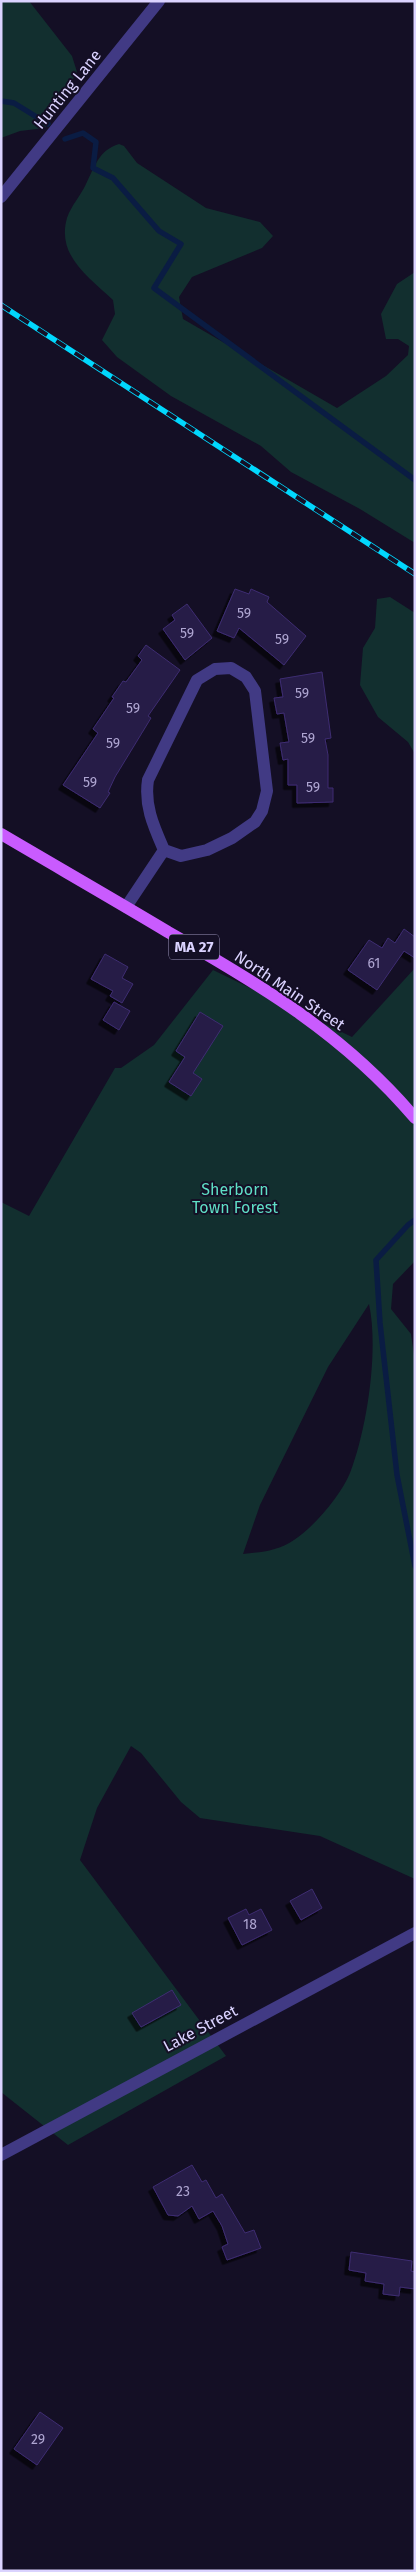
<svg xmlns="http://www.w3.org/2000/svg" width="416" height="2572" font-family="'Fira Sans',sans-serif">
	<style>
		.green { fill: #122f2f; fill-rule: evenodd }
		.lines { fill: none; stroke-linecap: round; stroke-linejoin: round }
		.stream { stroke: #0a1c43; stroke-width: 5.5 }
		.building { fill: #261b46; stroke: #3e2d72; filter: url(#shadow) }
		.minor { stroke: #413a84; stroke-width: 12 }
		.major { stroke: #c95bfe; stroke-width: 12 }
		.rail-casing { stroke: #01d7fd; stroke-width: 5.5 }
		.rail { stroke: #140f25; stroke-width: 4; stroke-dasharray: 11; stroke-linecap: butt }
		.labels { text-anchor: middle; stroke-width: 4; stroke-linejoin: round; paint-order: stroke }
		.number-label { font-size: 14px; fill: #aea5d1 }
		.shield { fill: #140f25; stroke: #9f98be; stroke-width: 1 }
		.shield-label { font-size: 15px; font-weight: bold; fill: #dbd3ff }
		.street-label { font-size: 16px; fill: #dbd3ff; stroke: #140f25 }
		.park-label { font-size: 16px; fill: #5fdfc6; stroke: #140f25 }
	</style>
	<defs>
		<filter id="shadow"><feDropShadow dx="-4.5" dy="4.5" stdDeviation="0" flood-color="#0009"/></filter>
	</defs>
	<rect width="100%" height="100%" fill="#140f25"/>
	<path class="green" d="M1,1H29L72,56L77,72L45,128L20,131L1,138Z
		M119,144L124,146L137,163L206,208L260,222L273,236L262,248L192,277L179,297L183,319L337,408L386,376L408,355L409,346L398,339H386L381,314L397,284L415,272V543L360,509L291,472L261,446L171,396L117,357L102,340L115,314L113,300C90,278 56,256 67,218C71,206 81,195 86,184C95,166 99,150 119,144Z
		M390,597L415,613V754L408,742L378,717L360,685L363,648L375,628L377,599Z
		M415,968V1261L393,1284L391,1309L411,1334L415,1362V1879L320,1836L200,1818L181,1802L141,1753L131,1746L97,1808L80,1860L226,2056L68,2145L1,2092V1202L29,1216L115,1068H121L154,1045L213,970L352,1037ZM369,1304C379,1350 367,1429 350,1473C341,1495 314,1527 294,1540C278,1551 262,1552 243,1554L260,1505L328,1367Z"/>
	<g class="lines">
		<path class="stream" d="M1,101L14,103L48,124
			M65,139L83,133L96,142L93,168L113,178L159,231L181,244L154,288L415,480
			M415,1220L408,1225L376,1260L380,1323L397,1475L415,1566"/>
	</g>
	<path class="building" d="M235,589L249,594L251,589L269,597L267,602L306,636L284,665L239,628L234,638L217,631Z
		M187,604L212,638L185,660L163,629L175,620L172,615Z
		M146,645L180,670L148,716L151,718L115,777L108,792L110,793L100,808L63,785L98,733L93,729L114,698L112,697L123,681L126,682L142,660L138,656Z
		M322,672L331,738L325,739L328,755V788H333V802L297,803V785H288V759L283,760L280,743L289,742L284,713L277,714L274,698L283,697L280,679Z
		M404,929L415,937V958L404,951L377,990L348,970L369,940L382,948L388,938L395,943Z
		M105,954L128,967L122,978L133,984L122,1003L110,996L113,991L91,979Z
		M114,1002L130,1011L119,1030L103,1020Z
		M200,1012L223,1026L193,1073L202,1079L191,1096L169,1082L185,1057L176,1051Z
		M312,1889L322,1908L301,1920L290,1901Z
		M246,1909L249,1915L261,1909L272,1930L242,1945L228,1918Z
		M172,1990L181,2005L141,2027L132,2013Z
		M192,2165L202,2182L206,2180L216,2198L222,2194L245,2233L254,2230L261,2248L227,2260L222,2247L228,2244L222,2226L213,2211L199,2219L192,2206L178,2216L168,2215L153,2187Z
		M351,2252L412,2261L411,2271L415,2272V2289L400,2287L399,2296L383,2294L384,2284L365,2281L366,2273L349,2270Z
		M40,2412L63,2428L37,2465L14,2449Z"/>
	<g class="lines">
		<path class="minor" d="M1,197L159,1
			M231,668L246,677L255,691L267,791L262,811L255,822L232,838L207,850L181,856L164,850C154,827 144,806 148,780L197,680L215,669Z
			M126,907L164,850
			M1,2155L415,1933"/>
		<path class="major" d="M1,834C57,867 113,899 168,932C261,985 345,1035 415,1118"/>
		<g class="rail-casing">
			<path id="rail" d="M1,305L415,574"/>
		</g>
		<use href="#rail" class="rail"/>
	</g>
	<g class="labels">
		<g class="number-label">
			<text x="244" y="618">59</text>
			<text x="187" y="638">59</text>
			<text x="282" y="644">59</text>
			<text x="302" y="698">59</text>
			<text x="133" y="713">59</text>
			<text x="308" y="743">59</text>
			<text x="113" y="748">59</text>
			<text x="90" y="787">59</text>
			<text x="313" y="792">59</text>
			<text x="374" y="968">61</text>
			<text x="250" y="1929">18</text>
			<text x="183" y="2196">23</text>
			<text x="38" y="2444">29</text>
		</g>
		<rect class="shield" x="169" y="934.5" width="50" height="25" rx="4"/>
		<g class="shield-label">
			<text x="194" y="952">MA 27</text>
		</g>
		<g class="street-label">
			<text transform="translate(67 89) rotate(-51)" y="6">Hunting Lane</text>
			<text transform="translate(290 990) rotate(34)" y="6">North Main Street</text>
			<text transform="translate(200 2028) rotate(-28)" y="6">Lake Street</text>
		</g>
		<g class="park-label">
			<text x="235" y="1195">Sherborn<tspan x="235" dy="18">Town Forest</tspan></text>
		</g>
	</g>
	<rect width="416" height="2572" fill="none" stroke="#dbd3ff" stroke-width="5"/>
</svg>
